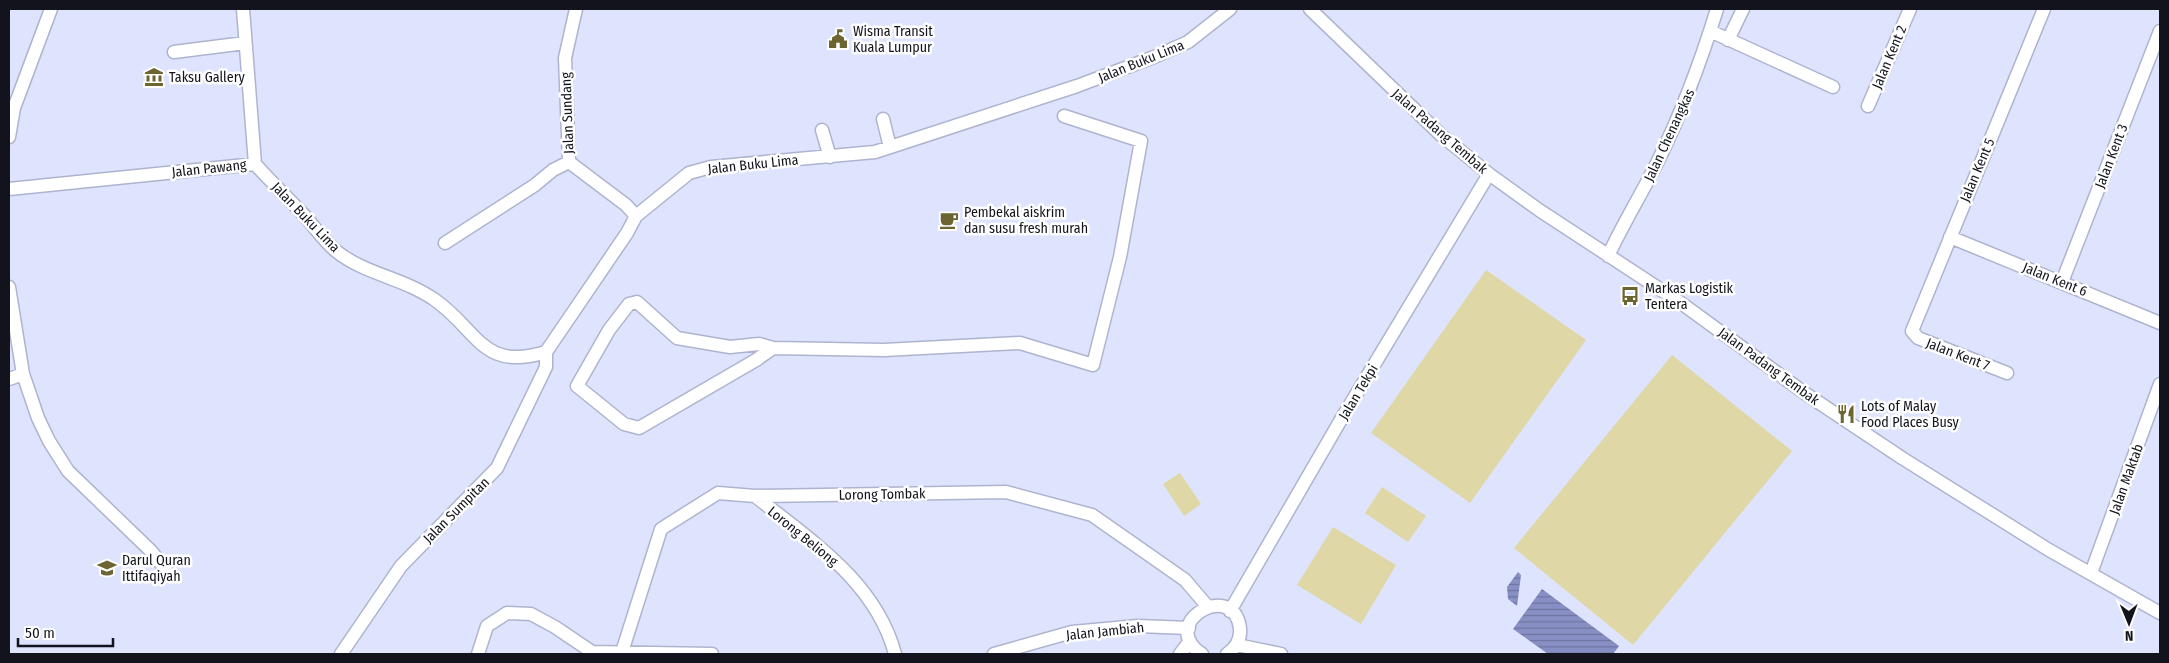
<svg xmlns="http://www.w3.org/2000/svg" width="2169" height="663" font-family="'Fira Sans Condensed',sans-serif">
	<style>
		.green { fill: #dfd7a5 }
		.water { fill: url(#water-rules) }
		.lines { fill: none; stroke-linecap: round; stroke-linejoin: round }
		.minor-casing { stroke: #afb4ce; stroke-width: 15 }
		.minor { stroke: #fff; stroke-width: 12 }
		.labels { text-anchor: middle; stroke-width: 5; stroke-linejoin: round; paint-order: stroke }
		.poi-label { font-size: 14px; fill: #12131c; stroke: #fff; text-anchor: start }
		.street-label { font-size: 14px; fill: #12131c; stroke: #fff }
	</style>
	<defs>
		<pattern id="water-rules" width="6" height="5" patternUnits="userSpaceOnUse" patternTransform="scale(1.25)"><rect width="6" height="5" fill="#888fc4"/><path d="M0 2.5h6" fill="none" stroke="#6e749e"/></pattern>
	</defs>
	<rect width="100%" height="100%" fill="#dee3fe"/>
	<path class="green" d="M1486,270L1586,340L1470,503L1371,433Z
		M1672,355L1792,451L1633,645L1514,548Z
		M1180,473L1201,504L1184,516L1163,484Z
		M1382,487L1426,516L1408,542L1365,513Z
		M1333,527L1396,565L1361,624L1297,585Z"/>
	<path class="water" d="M1518,572L1521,575L1517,606L1508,599L1507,587Z
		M1542,589L1619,646L1613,654H1548L1513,629Z"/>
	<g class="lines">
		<g class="minor-casing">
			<path id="minor" d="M243,9L255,164
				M576,9L565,58L569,162L626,205L636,216
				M1310,9L1441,135L1489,174L1539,210L1681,303L1806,394L1902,458L2049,550L2160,613
				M1710,31L1833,87
				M1728,40L1743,9
				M174,52L245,43
				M1868,106L1910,9
				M883,119L890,147
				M822,130L830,157
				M9,137L14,108L51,9
				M255,164C270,181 287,197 303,214C314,226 323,240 336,251C364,274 404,278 435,300C478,330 482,372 546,352L627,233L636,216L689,173L711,167L875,152L1077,86L1154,57L1188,42L1230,9
				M9,189L255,164
				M1950,237L2160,323
				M445,243L535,185L553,170L569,162
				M1608,256C1623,224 1642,193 1658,161C1682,112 1701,61 1717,9
				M2062,282L2160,31
				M9,287L23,374L38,418L49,441L68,471L151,551L166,570
				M773,348L756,360L639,428L624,424L577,386L609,330L629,304L637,302L677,338L730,347L759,344L773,348L884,350L1020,343L1093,365L1120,257L1141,141L1064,116
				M2007,373L1918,338L1912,331L2044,9
				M9,379L23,374
				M755,496C810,540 876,582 895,654
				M2091,573L2160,384
				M1230,611L1339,423L1489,174
				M1237,645L1281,654
				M622,652L661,529L718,493L755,496L1006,492L1092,515L1185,580L1208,607
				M341,654L401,566L497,468L546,367V352
				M478,654L487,626L507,613L531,614L555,627L592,652L712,654
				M994,654L1072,632L1138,626L1189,628
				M1180,654L1190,641
				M1202,654C1156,624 1233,578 1240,628C1241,639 1236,648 1227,654"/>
		</g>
		<use href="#minor" class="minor"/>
	</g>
	<defs>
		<g id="civic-bare" transform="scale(1.5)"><path d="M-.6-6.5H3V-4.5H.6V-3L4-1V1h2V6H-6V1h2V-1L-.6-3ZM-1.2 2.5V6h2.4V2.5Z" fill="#6c6531" stroke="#fff" stroke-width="2.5" paint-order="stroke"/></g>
		<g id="museum-bare" transform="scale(1.5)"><path d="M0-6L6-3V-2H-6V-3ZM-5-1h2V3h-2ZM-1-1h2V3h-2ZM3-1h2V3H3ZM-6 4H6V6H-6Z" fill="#6c6531" stroke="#fff" stroke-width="2.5" paint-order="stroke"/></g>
		<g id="cafe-bare" transform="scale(1.5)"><path d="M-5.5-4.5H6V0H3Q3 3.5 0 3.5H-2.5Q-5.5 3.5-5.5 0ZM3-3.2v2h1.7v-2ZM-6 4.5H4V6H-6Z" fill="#6c6531" stroke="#fff" stroke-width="2.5" paint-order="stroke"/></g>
		<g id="bus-bare" transform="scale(1.5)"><path d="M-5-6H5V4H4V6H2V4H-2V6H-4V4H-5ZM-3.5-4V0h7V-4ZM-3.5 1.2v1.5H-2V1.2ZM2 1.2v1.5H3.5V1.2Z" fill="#6c6531" stroke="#fff" stroke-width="2.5" paint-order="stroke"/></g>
		<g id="restaurant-bare" transform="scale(1.5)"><path d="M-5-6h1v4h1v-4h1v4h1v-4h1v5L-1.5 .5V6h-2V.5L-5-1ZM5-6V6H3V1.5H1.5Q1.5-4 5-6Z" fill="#6c6531" stroke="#fff" stroke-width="2.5" paint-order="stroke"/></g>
		<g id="school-bare" transform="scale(1.5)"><path d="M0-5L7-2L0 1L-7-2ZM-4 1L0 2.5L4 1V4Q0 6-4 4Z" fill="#6c6531" stroke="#fff" stroke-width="2.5" paint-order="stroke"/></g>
	</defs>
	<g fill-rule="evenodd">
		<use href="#civic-bare" x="838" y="39"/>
		<use href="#museum-bare" x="154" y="77"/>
		<use href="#cafe-bare" x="949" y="220"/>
		<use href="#bus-bare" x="1630" y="296"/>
		<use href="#restaurant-bare" x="1846" y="414"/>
		<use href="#school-bare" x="107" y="568"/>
	</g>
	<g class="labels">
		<g class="poi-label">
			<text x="853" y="36">Wisma Transit<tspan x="853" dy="16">Kuala Lumpur</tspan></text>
			<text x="169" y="82">Taksu Gallery</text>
			<text x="964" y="217">Pembekal aiskrim<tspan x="964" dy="16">dan susu fresh murah</tspan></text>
			<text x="1645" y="293">Markas Logistik<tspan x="1645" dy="16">Tentera</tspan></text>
			<text x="1861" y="411">Lots of Malay<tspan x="1861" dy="16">Food Places Busy</tspan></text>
			<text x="122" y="565">Darul Quran<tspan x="122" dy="16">Ittifaqiyah</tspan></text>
		</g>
		<g class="street-label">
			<text transform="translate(1889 57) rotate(-67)" y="5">Jalan Kent 2</text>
			<text transform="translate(1141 61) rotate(-22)" y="5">Jalan Buku Lima</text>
			<text transform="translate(567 113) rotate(-92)" y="5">Jalan Sundang</text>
			<text transform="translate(1440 131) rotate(41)" y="5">Jalan Padang Tembak</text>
			<text transform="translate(1669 135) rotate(-65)" y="5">Jalan Chenangkas</text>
			<text transform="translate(2111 156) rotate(-69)" y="5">Jalan Kent 3</text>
			<text transform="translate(753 164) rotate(-6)" y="5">Jalan Buku Lima</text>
			<text transform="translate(209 168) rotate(-6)" y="5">Jalan Pawang</text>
			<text transform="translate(1977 170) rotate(-67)" y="5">Jalan Kent 5</text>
			<text transform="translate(306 217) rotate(46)" y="5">Jalan Buku Lima</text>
			<text transform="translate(2055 279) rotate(22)" y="5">Jalan Kent 6</text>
			<text transform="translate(1958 354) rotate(21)" y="5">Jalan Kent 7</text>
			<text transform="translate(1769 366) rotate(36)" y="5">Jalan Padang Tembak</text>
			<text transform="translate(1358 392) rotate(-59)" y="5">Jalan Tekpi</text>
			<text transform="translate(2126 479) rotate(-70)" y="5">Jalan Maktab</text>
			<text transform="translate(882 494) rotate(-1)" y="5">Lorong Tombak</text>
			<text transform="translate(456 510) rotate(-45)" y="5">Jalan Sumpitan</text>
			<text transform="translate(803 536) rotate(39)" y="5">Lorong Beliong</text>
			<text transform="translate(1105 631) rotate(-6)" y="5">Jalan Jambiah</text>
		</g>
	</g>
	<rect width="2169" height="663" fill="none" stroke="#12131c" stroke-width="20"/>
	<g transform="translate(2129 623) rotate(179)" stroke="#ffffff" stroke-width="4" paint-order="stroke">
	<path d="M0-4L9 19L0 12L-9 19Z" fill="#12131c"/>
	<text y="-8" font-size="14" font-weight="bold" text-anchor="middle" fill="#12131c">N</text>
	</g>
	<path d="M18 638v8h95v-8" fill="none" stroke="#12131c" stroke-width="2.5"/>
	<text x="25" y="638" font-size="15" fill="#12131c" stroke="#ffffff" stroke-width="4" paint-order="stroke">50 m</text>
</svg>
